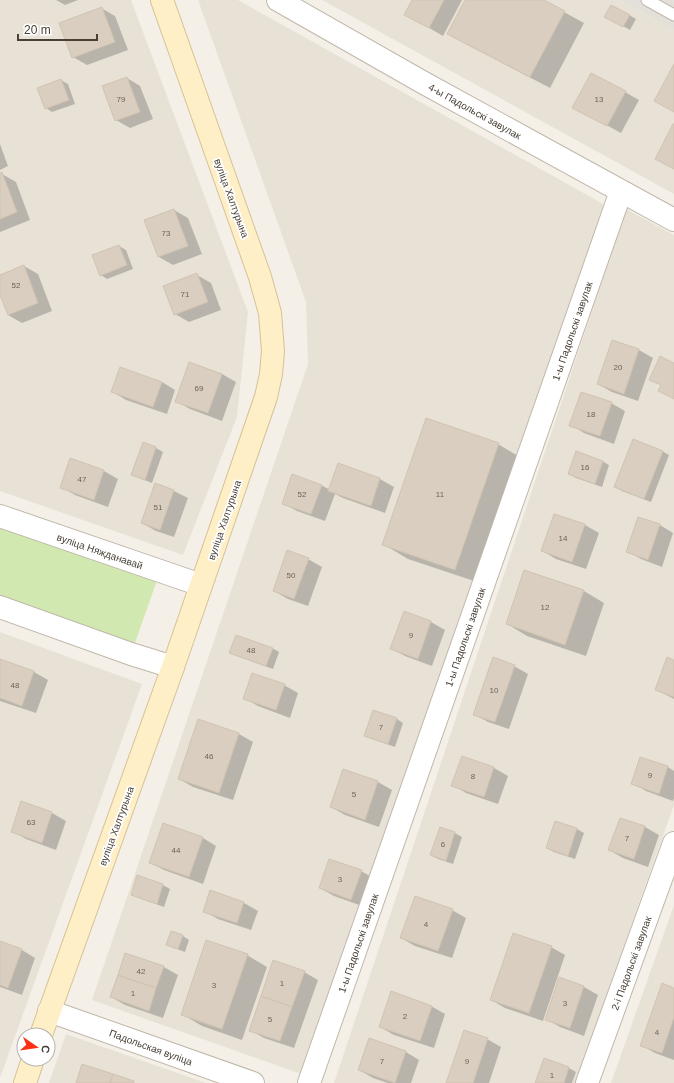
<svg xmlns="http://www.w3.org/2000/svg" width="674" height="1083" font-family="Helvetica,sans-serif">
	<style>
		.residential { fill: #e8e2d6 }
		.industrial { fill: #e3dfd9 }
		.green { fill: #d1e9b0 }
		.shadow { fill: #0003 }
		.building { fill: #d9cec0; stroke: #d1c3b0 }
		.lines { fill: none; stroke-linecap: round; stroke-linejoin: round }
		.lane-casing { stroke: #c0b7aa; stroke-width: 13 }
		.street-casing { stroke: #c0b7aa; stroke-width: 24 }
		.secondary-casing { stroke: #d5c297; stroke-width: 24 }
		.lane { stroke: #fff; stroke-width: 11 }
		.street { stroke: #fff; stroke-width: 22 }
		.secondary { stroke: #ffefc7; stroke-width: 22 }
		.labels { text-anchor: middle; stroke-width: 3.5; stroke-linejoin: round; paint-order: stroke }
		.number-label { font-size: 8px; fill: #6c6458 }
		.street-label { font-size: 10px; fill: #484036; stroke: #fff }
	</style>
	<rect width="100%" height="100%" fill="#f4f0e8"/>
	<path class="residential" d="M0,0H131L248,312L237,417L183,555L0,491Z
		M198,0H238L605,205L301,1074L92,1000L308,364L306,302Z
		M322,0H620L674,30V194Z
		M626,209L674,235V805L575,1083H334Z
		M0,632L142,684L0,1078Z
		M674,905V1083H611Z
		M66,1034L206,1083H49Z"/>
	<path class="industrial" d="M620,0H674V30Z"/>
	<path class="green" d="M0,516L160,572L131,654L0,607Z"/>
	<path class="shadow" d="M56,0H78L65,5Z
		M413,0H462L443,36L419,22Z
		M466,0H542L584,23L550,88L468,45L448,34Z
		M101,8L115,16L128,50L87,65L73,57Z
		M629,15L636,19L630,30L606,17Z
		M127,78L140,86L153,119L130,128L116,120Z
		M61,80L68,84L75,104L52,112L46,108Z
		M625,92L639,100L621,133L588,115Z
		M0,144L8,166L0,170Z
		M0,174H2L16,182L30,220L0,232Z
		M174,210L188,218L202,254L173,265L159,257L145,221Z
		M119,246L126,250L133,269L107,279L101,275Z
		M24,266L38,274L52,311L22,323L8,315L0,292V276Z
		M197,275L211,283L221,310L189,322L175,314Z
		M613,341L639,350L653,358L638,401L612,392L598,384Z
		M190,363L222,374L236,382L222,421L190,409L176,401Z
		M162,382L175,390L167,414L126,400L113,392Z
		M611,403L625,411L614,444L584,433L571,425Z
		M143,444L156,448L163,452L152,483L139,478L132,475Z
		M498,444L523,459L480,583L408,559L383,544Z
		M662,451L669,455L651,502L622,491L615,487Z
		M71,459L104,471L118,479L108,507L75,495L61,487Z
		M602,461L609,465L602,487L576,478L569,474Z
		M339,464L380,479L394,487L385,513L343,498L335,494L325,521L297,511L283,503L321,485L330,490Z
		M156,484L174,491L188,498L174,537L156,531L142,523Z
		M555,515L585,525L599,533L586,569L556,559L543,551Z
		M638,518L660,525L673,533L662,567L641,559L627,551Z
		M308,559L322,567L308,606L288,599L274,591Z
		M525,571L584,591L604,603L586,656L527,636L507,624Z
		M404,613L431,622L445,630L432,666L405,656L392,649Z
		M272,648L279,652L273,669L237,656L230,652Z
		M0,660L34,672L48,680L36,713L0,701Z
		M674,661V699L657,690Z
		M514,666L528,674L509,729L488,722L474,714Z
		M284,685L298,693L290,718L258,706L244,698Z
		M397,719L403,723L395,747L372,739L366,735Z
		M199,720L239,734L253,742L233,800L193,787L179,779Z
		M462,757L494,768L508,776L498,804L466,793L453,785Z
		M641,758L668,767L674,771V798L673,801L646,791L633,783Z
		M344,770L378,782L392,790L379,827L345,815L331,807Z
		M22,803L52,813L66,821L56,850L26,839L12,831Z
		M620,819L645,827L659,835L648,867L623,858L609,850Z
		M556,822L577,829L584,833L575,859L554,852L547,848Z
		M441,828L455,833L462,837L453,864L438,859L431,855Z
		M203,838L216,846L203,884L164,870L151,863Z
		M361,871L375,879L365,907L334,896L320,888Z
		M138,877L163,885L170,889L164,907L139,898L132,894Z
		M211,891L244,903L258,911L251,930L218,919L204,911Z
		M452,910L466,918L452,958L415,946L401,938Z
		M183,936L189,940L185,952L174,948L168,944Z
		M0,942L22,950L35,958L22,995L0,987Z
		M551,947L565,955L543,1021L505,1008L491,1000Z
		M126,954L164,967L178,975L163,1018L125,1005L111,997Z
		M247,955L267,967L242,1040L202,1026L182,1014Z
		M304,972L318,980L294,1048L264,1038L250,1030Z
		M560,979L584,987L598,995L584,1036L560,1027L546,1019Z
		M674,989V1060L655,1053L641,1045Z
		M431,1006L445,1014L434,1048L394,1035L380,1027Z
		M487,1039L501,1047L489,1083H447Z
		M406,1052L419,1060L411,1083H388L373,1078L359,1070Z
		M544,1059L569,1068L576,1072L572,1083H536Z"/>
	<path class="building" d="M412,0H444L429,28L404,15Z
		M465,0H544L565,11L530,77L447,34Z
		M611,5L630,15L623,27L604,17Z
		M102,7L115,42L72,58L59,23Z
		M674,64V112L654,101Z
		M591,73L626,91L607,126L572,108Z
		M127,77L140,112L115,121L102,86Z
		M61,79L69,100L45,109L37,88Z
		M673,124H674V169L655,159Z
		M2,172L17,212L0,219V173Z
		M174,209L188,246L158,257L144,220Z
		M119,245L127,265L100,276L92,255Z
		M24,265L38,303L8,315L0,295V275Z
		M197,273L208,302L174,315L163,286Z
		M612,340L639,349L624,394L597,384Z
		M660,356L674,363V399L658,391L661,385L649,380Z
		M189,362L222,374L208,413L175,402Z
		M120,367L162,382L153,407L111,392Z
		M581,392L612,402L600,436L569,426Z
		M426,418L499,443L455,570L382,545Z
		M633,439L663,451L644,499L614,487Z
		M143,442L156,447L145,480L131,475Z
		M576,451L603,461L595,484L568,474Z
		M70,458L104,470L94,500L60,488Z
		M338,463L380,478L371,506L328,491Z
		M292,474L322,485L311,514L282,504Z
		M155,483L174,490L160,530L141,523Z
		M554,514L585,524L572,562L541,551Z
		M638,517L660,524L648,560L626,552Z
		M287,550L309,558L294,599L273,591Z
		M524,570L584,590L565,645L506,624Z
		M404,611L431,621L418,659L390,649Z
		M236,635L273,648L266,666L229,653Z
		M493,657L515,665L495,722L473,715Z
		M667,657L674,660V697L655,690Z
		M0,659L34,671L22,706L0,698Z
		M252,673L285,684L276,710L243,699Z
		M373,710L397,718L388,744L364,736Z
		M198,719L239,733L219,793L178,779Z
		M462,756L494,767L484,797L451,786Z
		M640,757L668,766L659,794L631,784Z
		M343,769L378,781L365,820L330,807Z
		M21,801L52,812L42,843L11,832Z
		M620,818L645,826L634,859L608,850Z
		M555,821L577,828L568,856L546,848Z
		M163,823L203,837L189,877L149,863Z
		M440,827L455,832L446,861L430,855Z
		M329,859L362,870L351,900L319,888Z
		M137,875L163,884L157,904L131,895Z
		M210,890L244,902L237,923L203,912Z
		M415,896L453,909L438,951L400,938Z
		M171,931L183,935L178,949L166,945Z
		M513,933L552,946L529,1013L490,1000Z
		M206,940L248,954L222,1029L181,1015Z
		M0,941L22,949L8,988L0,985Z
		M125,953L164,966L156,988L118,975Z
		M273,960L305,971L292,1007L261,996Z
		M118,975L156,988L149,1011L110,997Z
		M559,977L584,986L570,1028L545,1020Z
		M662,983L674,988V1017L662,1053L640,1046Z
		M391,991L432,1006L420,1041L379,1027Z
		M261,996L292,1007L280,1041L249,1031Z
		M464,1030L488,1038L473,1083H446Z
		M369,1038L406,1051L395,1083L358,1070Z
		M544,1058L569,1067L564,1083H535Z
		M82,1064L113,1074L110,1083H76Z
		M113,1074L134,1081V1083H110Z"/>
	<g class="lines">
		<g class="lane-casing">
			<path id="lane" d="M647,0L674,15"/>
		</g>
		<g class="street-casing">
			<path id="street" d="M278,0L424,83L674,220
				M0,516L201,585
				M0,607L131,654L173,667
				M49,1011L253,1083
				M309,1083L621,191
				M587,1083L674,843"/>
		</g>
		<g class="secondary-casing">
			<path id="secondary" d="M41,1035L173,667L266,397L271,374L273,351L270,313L260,277L162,0
				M25,1083L33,1059"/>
		</g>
		<use href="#lane" class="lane"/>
		<use href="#street" class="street"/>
		<use href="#secondary" class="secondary"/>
	</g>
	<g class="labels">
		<g class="number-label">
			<text x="121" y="102">79</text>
			<text x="599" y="102">13</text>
			<text x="166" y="236">73</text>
			<text x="16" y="288">52</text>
			<text x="185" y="297">71</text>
			<text x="618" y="370">20</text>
			<text x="199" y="391">69</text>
			<text x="591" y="417">18</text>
			<text x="585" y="470">16</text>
			<text x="82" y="482">47</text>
			<text x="302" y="497">52</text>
			<text x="440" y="497">11</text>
			<text x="158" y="510">51</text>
			<text x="563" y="541">14</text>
			<text x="291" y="578">50</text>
			<text x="545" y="610">12</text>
			<text x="411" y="638">9</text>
			<text x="251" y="653">48</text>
			<text x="15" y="688">48</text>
			<text x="494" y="693">10</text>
			<text x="381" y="730">7</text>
			<text x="209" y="759">46</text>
			<text x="650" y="778">9</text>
			<text x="473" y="779">8</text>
			<text x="354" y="797">5</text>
			<text x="31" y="825">63</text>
			<text x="627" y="841">7</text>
			<text x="443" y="847">6</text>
			<text x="176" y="853">44</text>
			<text x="340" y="882">3</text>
			<text x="426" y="927">4</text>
			<text x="141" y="974">42</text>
			<text x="282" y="986">1</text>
			<text x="214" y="988">3</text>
			<text x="133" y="996">1</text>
			<text x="565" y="1006">3</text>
			<text x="405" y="1019">2</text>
			<text x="270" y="1022">5</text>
			<text x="657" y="1035">4</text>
			<text x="382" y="1064">7</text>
			<text x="467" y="1064">9</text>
			<text x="552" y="1078">1</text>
		</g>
		<g class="street-label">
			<text transform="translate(475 111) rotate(29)" y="4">4-ы Падольскі завулак</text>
			<text transform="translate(232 198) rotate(70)" y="4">вуліца Халтурына</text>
			<text transform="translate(572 331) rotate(-71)" y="4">1-ы Падольскі завулак</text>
			<text transform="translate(224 520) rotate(-71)" y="4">вуліца Халтурына</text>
			<text transform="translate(100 551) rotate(19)" y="4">вуліца Няжданавай</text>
			<text transform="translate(465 637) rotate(-71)" y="4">1-ы Падольскі завулак</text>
			<text transform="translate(116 826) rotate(-70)" y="4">вуліца Халтурына</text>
			<text transform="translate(358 943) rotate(-71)" y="4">1-ы Падольскі завулак</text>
			<text transform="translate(631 963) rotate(-70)" y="4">2-і Падольскі завулак</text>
			<text transform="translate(151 1047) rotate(20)" y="4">Падольская вуліца</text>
		</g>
	</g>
	<g transform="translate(36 1047) rotate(103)"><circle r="19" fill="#ffffff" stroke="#b6b3af"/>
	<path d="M0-3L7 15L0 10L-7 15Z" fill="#fd3016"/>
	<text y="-6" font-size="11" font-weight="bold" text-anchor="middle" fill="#484036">С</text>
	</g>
	<path d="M18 34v6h79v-6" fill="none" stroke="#484036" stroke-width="2"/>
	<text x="24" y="34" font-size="12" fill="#484036" stroke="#ffffff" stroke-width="3" paint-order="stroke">20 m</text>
</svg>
